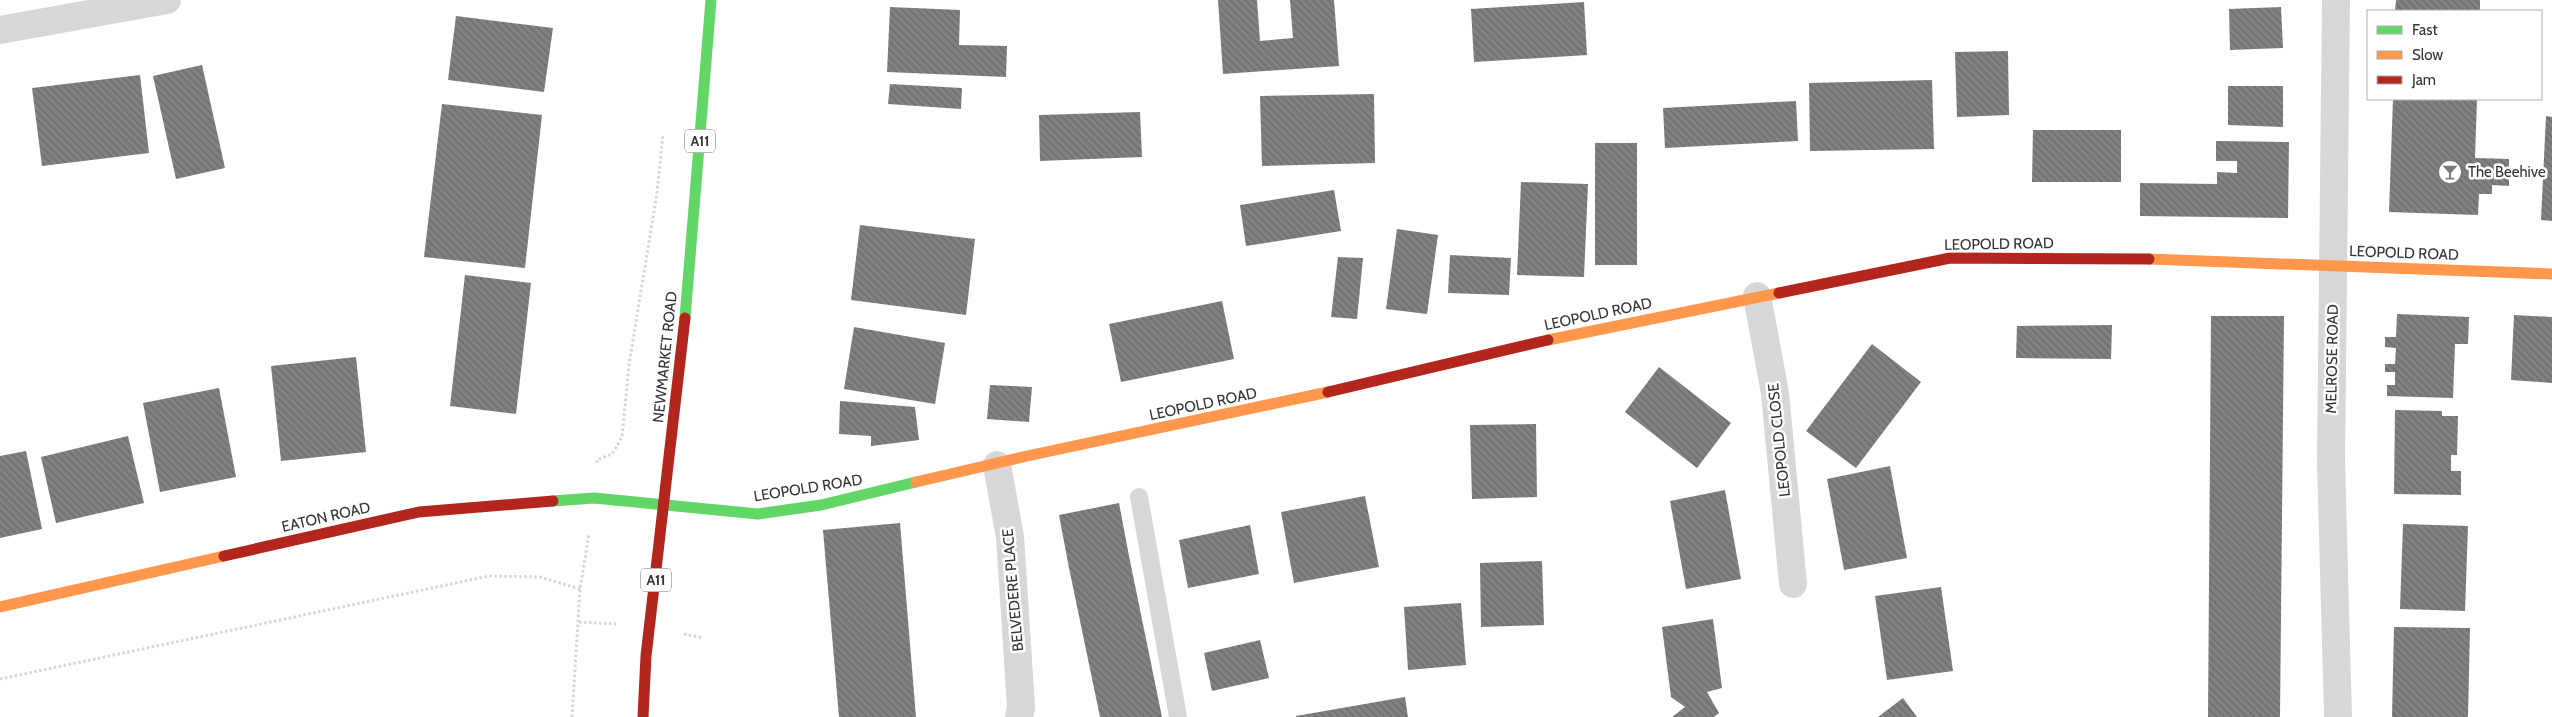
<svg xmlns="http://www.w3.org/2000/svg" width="2552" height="717" font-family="Cabin,sans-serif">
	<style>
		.building { fill: url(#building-back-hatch) }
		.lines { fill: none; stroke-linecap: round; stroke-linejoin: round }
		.path { stroke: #d6d6d6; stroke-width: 3; stroke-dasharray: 2.5 2.5; stroke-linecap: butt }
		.lane { stroke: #d7d7d7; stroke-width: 18 }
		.street { stroke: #d7d7d7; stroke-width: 28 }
		.fast { stroke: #63d668; stroke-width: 11 }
		.slow { stroke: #ff974d; stroke-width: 11 }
		.jam { stroke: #b3261e; stroke-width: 11 }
		.labels { text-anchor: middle; stroke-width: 5; stroke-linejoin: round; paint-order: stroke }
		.shield { fill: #fff; stroke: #707070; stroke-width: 1 }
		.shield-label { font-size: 14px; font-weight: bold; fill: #333 }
		.poi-label { font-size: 15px; fill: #333; stroke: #fff; text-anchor: start }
		.street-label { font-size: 15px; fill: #333; stroke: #fff }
	</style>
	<defs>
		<pattern id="building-back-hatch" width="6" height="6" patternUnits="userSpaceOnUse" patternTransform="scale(1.25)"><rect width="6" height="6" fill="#818181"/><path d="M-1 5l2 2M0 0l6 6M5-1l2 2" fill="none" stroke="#6a6a6a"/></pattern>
	</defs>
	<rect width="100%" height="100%" fill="#fff"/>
	<path class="building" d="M1218,0H1257L1260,41L1293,38L1290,0H1334L1339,66L1223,74Z
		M2396,0H2480V11H2395Z
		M1584,2L1587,55L1474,62L1471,9Z
		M890,7L960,10L959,45L1007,46L1006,77L887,72Z
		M2281,7L2283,48L2230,50L2229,9Z
		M456,16L553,28L544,92L448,80Z
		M2008,51L2009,115L1957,117L1955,52Z
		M202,65L225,168L176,179L153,76Z
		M140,75L149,153L42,166L32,88Z
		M1932,80L1934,149L1810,151L1809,83Z
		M890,84L962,88L961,109L888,104Z
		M2228,86H2283V127L2228,125Z
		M1374,94L1375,163L1262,166L1260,96Z
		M2393,99H2477L2475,158L2509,159V186L2492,185V194H2479L2478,215L2389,212Z
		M1796,101L1798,141L1665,148L1663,108Z
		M442,104L542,115L525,268L424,257Z
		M1140,112L1142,157L1040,161L1039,115Z
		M2546,116L2552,117V221L2541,220Z
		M2033,130H2121V182H2032Z
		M2216,141L2289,142L2288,218L2140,216V183L2217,184V172L2237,173V161H2216Z
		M1595,143H1637V265H1595Z
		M1521,182L1588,184L1584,277L1517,275Z
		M1334,190L1341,231L1246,246L1240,205Z
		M860,225L975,239L966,315L851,300Z
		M1397,229L1438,235L1427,314L1386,309Z
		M1450,255L1511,258L1509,295L1448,293Z
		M1338,257L1363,258L1357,319L1331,317Z
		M465,275L531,283L516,414L450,406Z
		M1222,301L1234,359L1121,382L1109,324Z
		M2397,314L2469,317L2468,344H2455L2453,398L2387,396V385H2395V372H2385V364H2395L2396,348L2385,347V337H2396Z
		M2514,315L2552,317V383L2511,380Z
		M2211,316H2284L2280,717H2208Z
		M2112,325L2111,359L2016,358L2017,326Z
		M854,327L945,343L935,404L844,389Z
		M1872,344L1921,382L1856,468L1806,431Z
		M356,357L366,452L281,461L271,366Z
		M1659,367L1731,423L1697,468L1625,412Z
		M990,385L1032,387L1029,422L987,419Z
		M219,388L236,477L160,492L143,403Z
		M840,401L915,407L919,440L871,446V436L839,434Z
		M2395,410L2442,411V416H2458L2457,455H2451V471H2461V495L2394,494Z
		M1536,424L1537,497L1472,499L1470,425Z
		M128,436L144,503L56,523L41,457Z
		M26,451L42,529L0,538V456Z
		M1890,466L1907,558L1844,570L1827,479Z
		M1725,490L1741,579L1686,589L1670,501Z
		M1365,496L1379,567L1294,583L1281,512Z
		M1119,503L1129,556L1162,717H1100L1069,568L1059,515Z
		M900,523L916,717H839L823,530Z
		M2403,524L2468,526L2465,611L2400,609Z
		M1250,525L1259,574L1188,588L1179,540Z
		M1542,561L1544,625L1481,627L1480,563Z
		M1941,587L1953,671L1887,680L1875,596Z
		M1461,603L1466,665L1408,670L1404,607Z
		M1713,619L1722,688L1707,692L1719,713L1714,717H1672L1685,707L1671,697L1662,627Z
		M2394,627L2470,628L2468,717H2392Z
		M1260,640L1269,678L1212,691L1204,653Z
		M1405,697L1408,717H1296V716Z
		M1903,698L1917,717H1878Z"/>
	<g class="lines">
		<path class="path" d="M597,463V460L612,454L622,437L629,365L657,193L663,134
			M579,622L616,624
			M684,634L703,638
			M0,679L489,576L540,577L580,589
			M572,717L580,589L589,534"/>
		<path class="lane" d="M1139,497L1178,717"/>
		<path class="street" d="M2336,0L2331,461L2338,717
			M0,30L167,0
			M1757,296L1775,393L1793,584
			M997,465L1010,537L1021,707L1019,717"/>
		<path class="fast" d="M685,318L711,0
			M553,501L594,498L758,514L821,505L916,482"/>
		<path class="slow" d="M2149,259L2552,274
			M1548,340L1779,293
			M916,482L1027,456L1328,392
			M0,607L224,556"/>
		<path class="jam" d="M1779,293L1950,258L2149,259
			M1328,392L1548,340
			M224,556L419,512L553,501
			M643,717L646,656L685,318"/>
	</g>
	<defs>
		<g id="bar-ring" transform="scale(1.25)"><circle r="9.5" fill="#fff" stroke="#7a7a7a" stroke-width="1.5"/><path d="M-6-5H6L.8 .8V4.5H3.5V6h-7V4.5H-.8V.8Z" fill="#7a7a7a"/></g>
	</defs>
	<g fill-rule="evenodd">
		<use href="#bar-ring" x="2450" y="172"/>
	</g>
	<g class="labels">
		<g class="shield">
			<rect x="685" y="129.5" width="30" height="23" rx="4"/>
			<rect x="641" y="568.5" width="30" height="23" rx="4"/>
		</g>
		<g class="shield-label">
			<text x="700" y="146">A11</text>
			<text x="656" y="585">A11</text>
		</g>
		<g class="poi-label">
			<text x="2468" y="177">The Beehive</text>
		</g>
		<g class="street-label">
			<text transform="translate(1999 244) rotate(-1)" y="5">LEOPOLD ROAD</text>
			<text transform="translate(2404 253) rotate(2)" y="5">LEOPOLD ROAD</text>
			<text transform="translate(1598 314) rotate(-12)" y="5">LEOPOLD ROAD</text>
			<text transform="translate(665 357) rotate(-84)" y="5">NEWMARKET ROAD</text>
			<text transform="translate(2332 359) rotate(-89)" y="5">MELROSE ROAD</text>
			<text transform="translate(1203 404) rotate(-12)" y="5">LEOPOLD ROAD</text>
			<text transform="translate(1779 440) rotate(-96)" y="5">LEOPOLD CLOSE</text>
			<text transform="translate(808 488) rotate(-9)" y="5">LEOPOLD ROAD</text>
			<text transform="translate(326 517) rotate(-13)" y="5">EATON ROAD</text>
			<text transform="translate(1013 590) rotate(-95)" y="5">BELVEDERE PLACE</text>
		</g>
	</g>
	<rect x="2367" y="10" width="175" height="90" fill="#ffffff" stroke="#adadad"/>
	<rect x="2377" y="26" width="25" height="8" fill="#63d668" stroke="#adadad"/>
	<text x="2412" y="35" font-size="15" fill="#333333">Fast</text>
	<rect x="2377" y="51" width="25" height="8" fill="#ff974d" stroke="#adadad"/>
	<text x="2412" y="60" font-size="15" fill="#333333">Slow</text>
	<rect x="2377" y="76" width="25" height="8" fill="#b3261e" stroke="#adadad"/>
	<text x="2412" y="85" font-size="15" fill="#333333">Jam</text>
</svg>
